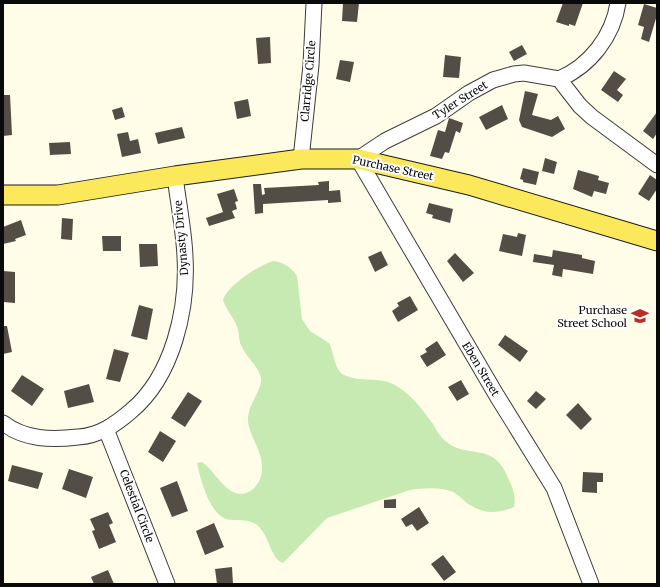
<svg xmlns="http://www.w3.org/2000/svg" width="660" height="587" font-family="Merriweather,serif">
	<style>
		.green { fill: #c7e9b2 }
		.building { fill: #534d46 }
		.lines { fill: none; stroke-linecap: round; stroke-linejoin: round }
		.minor-casing { stroke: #3d3d3d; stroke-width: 17 }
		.major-casing { stroke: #1b1b1b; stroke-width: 21 }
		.minor { stroke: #fff; stroke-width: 15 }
		.major { stroke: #fbe95b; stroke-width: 19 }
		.labels { text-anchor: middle; stroke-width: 4; stroke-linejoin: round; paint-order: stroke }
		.street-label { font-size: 11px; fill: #0a0a0a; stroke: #fff }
		.poi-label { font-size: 11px; fill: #0a0a0a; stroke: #fff; text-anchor: end }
	</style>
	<rect width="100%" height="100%" fill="#fffde7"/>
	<path class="green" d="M273,261C283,262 291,267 297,276L302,319L310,331L329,343C334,352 334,370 344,375C360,383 379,376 395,385C410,393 423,410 433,424C436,429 439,435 443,439C467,462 493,438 509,480C513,488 516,497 514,507C499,513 486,515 470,505C464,502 460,495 453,492C440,487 424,488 410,490L327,518L283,563C271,559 270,539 260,528C251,517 238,522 226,519C209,513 200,478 197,463L202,462C213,470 219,483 231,491C244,499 258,489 261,476C263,470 262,461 260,455C257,444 249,433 248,421C247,405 263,389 261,378C259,367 247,358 242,347C238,341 240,333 237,327C234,317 226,310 223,300C228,285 258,266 273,261Z"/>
	<path class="building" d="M343,3H359L357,22L342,21Z
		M563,3H583L575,26L569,24V26L556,22Z
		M644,4L657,8V15L649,42L641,39L644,27L638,25Z
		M270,37L271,63L258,64L256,38Z
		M522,45L527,54L514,61L509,52Z
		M445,55L461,57L459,78L443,77Z
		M340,60L354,62L350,82L336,79Z
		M614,71L626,79L617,90L623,95L618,102L601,90Z
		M525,91L538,94L532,115L551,120L558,116L565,129L552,137L522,127L519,120Z
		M3,95H10L12,135L3,136Z
		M248,99L251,116L237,119L234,102Z
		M502,105L508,119L486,130L479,117Z
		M122,107L125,117L115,120L112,110Z
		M657,112V133L653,139L643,131Z
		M449,118L463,123L460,133L456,131L449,153L445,152L442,159L430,156L438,130L445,132Z
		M182,127L185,138L158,144L155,133Z
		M128,132L130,141L138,139L141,153L122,157L117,134Z
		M70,142L71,154L50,155L49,143Z
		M545,158L557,162L554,174L542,171Z
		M523,168L539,172L536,185L523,182V180L520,179Z
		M578,170L599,176L598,180L609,183L606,194L594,191L592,197L573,189Z
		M650,175L657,180V189L649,201L638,194Z
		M329,181V191L340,190L341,202L328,203V200L263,204V213L255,214L253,184H261L262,195L265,194L264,188L319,185L318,182Z
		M234,189L238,201L235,202L237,209L232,211L235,218L209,226L206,218L223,212L217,194Z
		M429,203L453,209L450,223L432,218L433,215L426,213Z
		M62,218L73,219L72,240L61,239Z
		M21,220L26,235L15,239L16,241L3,244V227Z
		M518,233L526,235L522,256L499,251L503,234L517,237Z
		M102,236H121V251H103Z
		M139,244H157L158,266L140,267Z
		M553,250L582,255V258L595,261L593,274L563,269L562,277L552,275L554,265L533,262L534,254L552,257Z
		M381,251L388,265L375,272L368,257Z
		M455,253L474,273L463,282L447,261Z
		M3,271L15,272V303L3,302Z
		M410,296L418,310L398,322L392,311L399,306L397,303Z
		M139,305L153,309L147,340L131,336Z
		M3,326H7L12,352L3,354Z
		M505,335L528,351L520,362L498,345Z
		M437,341L446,355L427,367L420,356L427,352L425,349Z
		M114,349L129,353L120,382L106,379Z
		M22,375L44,389L32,406L11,391Z
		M461,380L469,394L457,401L448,387Z
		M89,384L94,402L68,408L64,391Z
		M536,391L546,399L536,409L527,401Z
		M188,392L202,401L185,427L171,418Z
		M578,403L592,419L581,430L566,415Z
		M160,431L176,441L163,462L148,452Z
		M12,465L43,473L38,489L8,481Z
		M69,469L93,477L86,498L62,489Z
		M583,472L603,473V482H597V493L582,492Z
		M177,481L188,511L172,517L160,488Z
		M396,499V508H384V500Z
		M419,507L429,523L417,531L412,524L406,527L401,519Z
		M108,512L113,523L109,525L116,542L99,549L92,531L95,530L90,519Z
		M214,523L224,547L205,555L196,531Z
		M443,555L456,572L444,581L431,564Z
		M232,567L233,584H217L215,569Z
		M108,570L114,584H94L91,577Z"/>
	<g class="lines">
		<g class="minor-casing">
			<path id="minor" d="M559,79C590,66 613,36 618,3
				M301,159L311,65L314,3
				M3,423C25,440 52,440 78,437C99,436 116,424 131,411C173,376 188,309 185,257C184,230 178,202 175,176
				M106,429L167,584
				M591,584L554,488L497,396L358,159L385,141L436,116L469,93L493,80L514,74L524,73L559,79L580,106L592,117L657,165"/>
		</g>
		<g class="major-casing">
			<path id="major" d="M3,195H58L175,176L301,159H358L469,185L657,241"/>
		</g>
		<use href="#minor" class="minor"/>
		<use href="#major" class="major"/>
	</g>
	<defs>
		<g id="school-bare" transform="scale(1.38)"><path d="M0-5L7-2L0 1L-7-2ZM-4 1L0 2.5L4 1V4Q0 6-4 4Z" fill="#bb2d21" stroke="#fff" stroke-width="2.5" paint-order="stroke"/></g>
	</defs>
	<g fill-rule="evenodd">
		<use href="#school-bare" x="640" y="316"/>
	</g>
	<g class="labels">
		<g class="street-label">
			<text transform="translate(308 81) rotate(-85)" y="4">Clarridge Circle</text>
			<text transform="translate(460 100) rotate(-32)" y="4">Tyler Street</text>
			<text transform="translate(393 168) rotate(12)" y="4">Purchase Street</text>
			<text transform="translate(181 238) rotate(-95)" y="4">Dynasty Drive</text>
			<text transform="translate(481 369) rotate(59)" y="4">Eben Street</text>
			<text transform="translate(137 506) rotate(69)" y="4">Celestial Circle</text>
		</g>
		<g class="poi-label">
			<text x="627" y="314">Purchase<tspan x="627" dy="13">Street School</tspan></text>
		</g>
	</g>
	<rect width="660" height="587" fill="none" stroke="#0a0a0a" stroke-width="8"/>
</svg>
